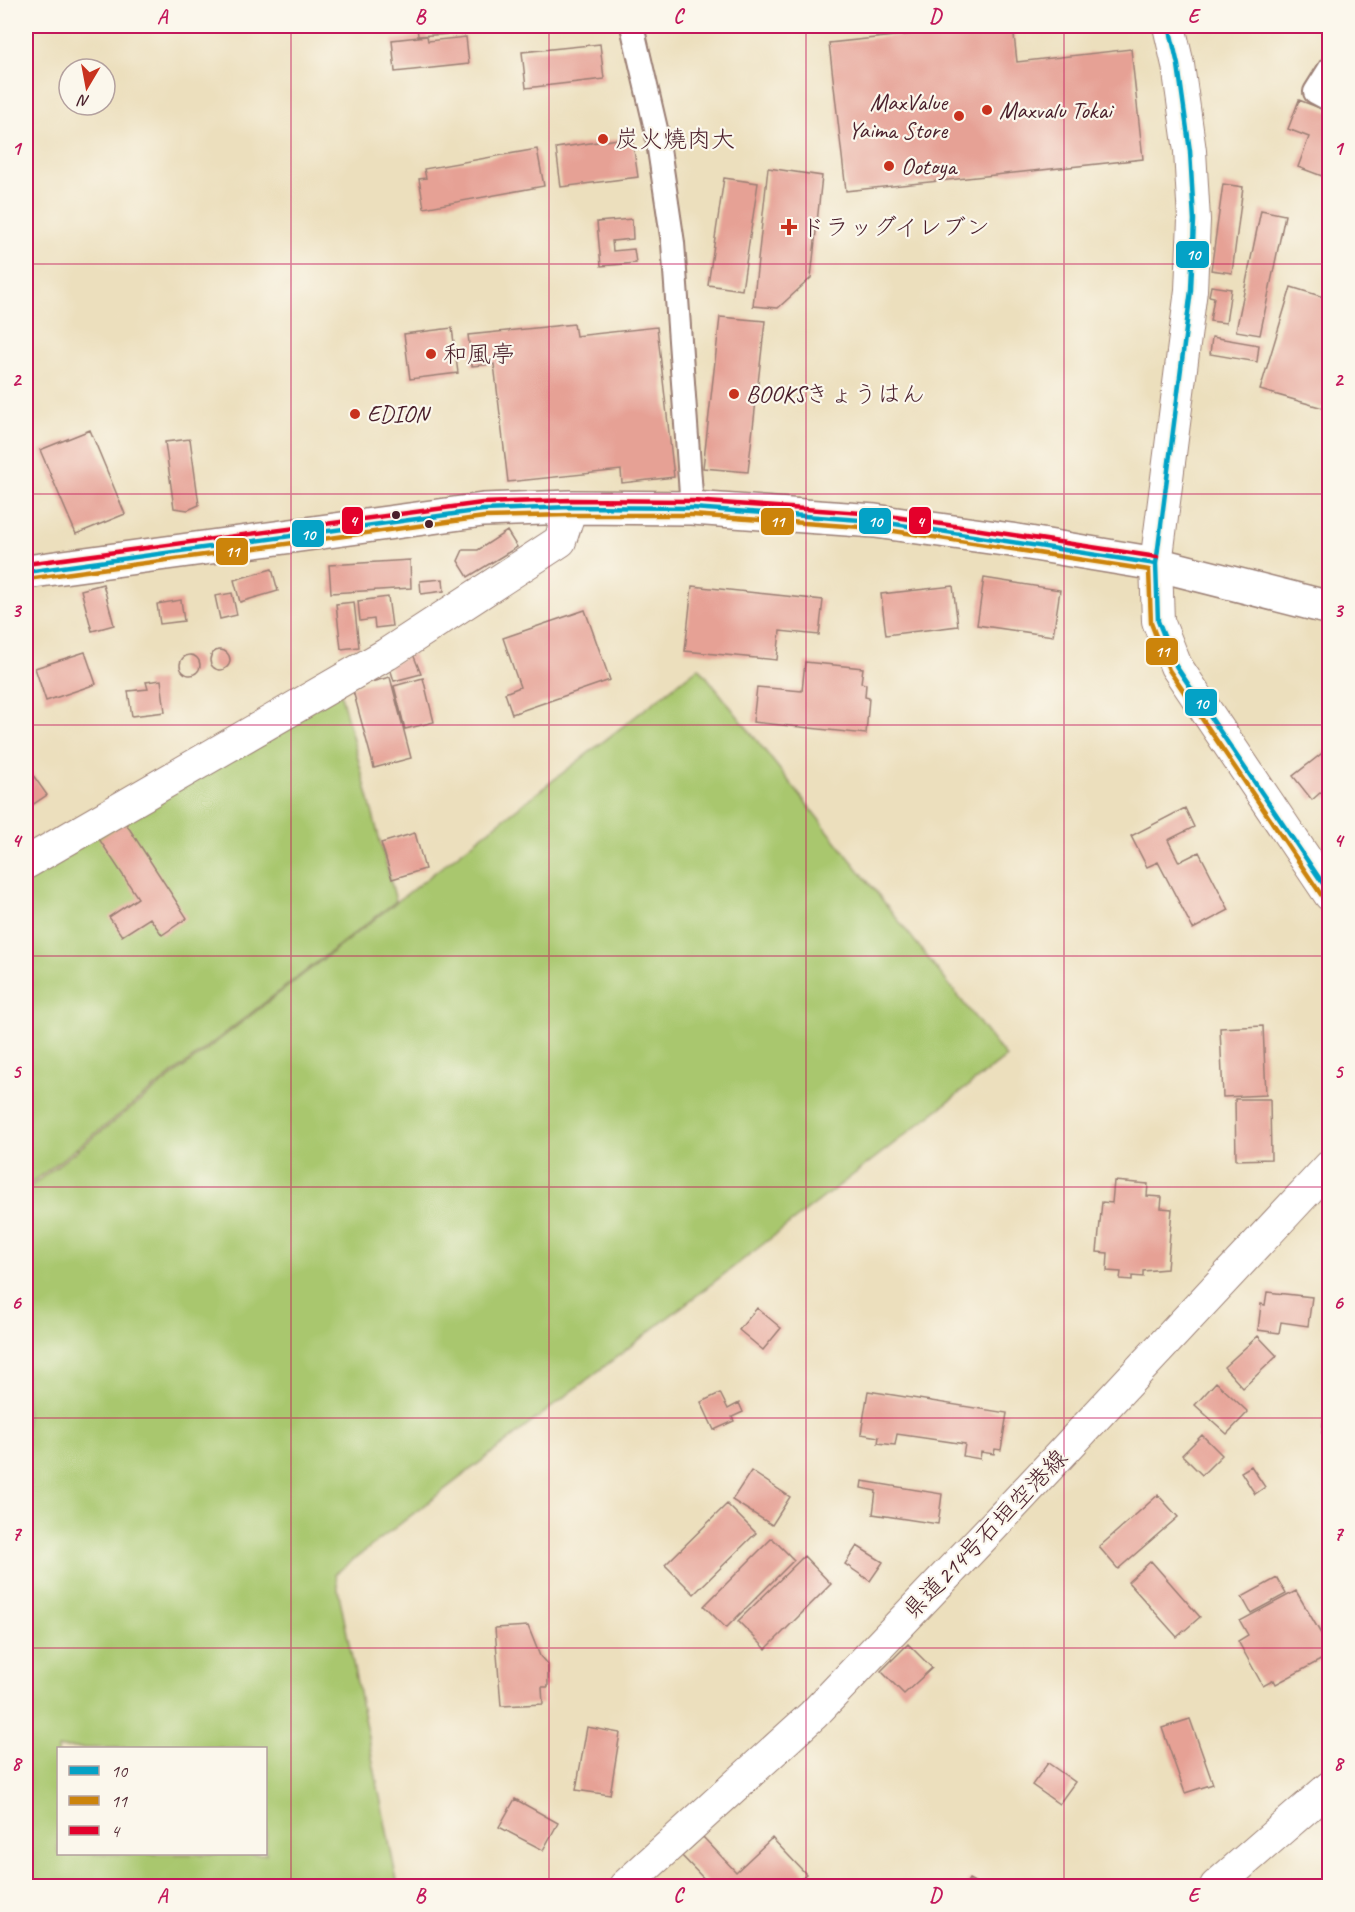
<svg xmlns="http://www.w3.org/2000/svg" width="1355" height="1912" font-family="Caveat,'Klee One',sans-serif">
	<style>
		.green { fill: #a9c76e; stroke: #7a734c; stroke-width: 1.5; fill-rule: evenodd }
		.building { fill: #e6a195 }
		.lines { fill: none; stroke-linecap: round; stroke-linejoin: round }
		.street-casing { stroke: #9b7f74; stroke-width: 26 }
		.secondary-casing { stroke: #9b7f74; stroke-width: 34 }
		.highway-casing { stroke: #9b7f74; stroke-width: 36 }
		.street { stroke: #fff; stroke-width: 22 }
		.secondary { stroke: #fff; stroke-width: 32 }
		.highway { stroke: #fff; stroke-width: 33 }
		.bus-1-casing { stroke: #fbf7ec; stroke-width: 9 }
		.bus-2-casing { stroke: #fbf7ec; stroke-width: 9 }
		.bus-3-casing { stroke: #fbf7ec; stroke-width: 9 }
		.bus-1 { stroke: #04a2c6; stroke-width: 4.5 }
		.bus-2 { stroke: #cc840b; stroke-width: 4.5 }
		.bus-3 { stroke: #e4002b; stroke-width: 4.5 }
		.grid { fill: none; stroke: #c2185b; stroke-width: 1.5; stroke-opacity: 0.55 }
		.poi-dot { fill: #c8321e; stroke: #fbf7ec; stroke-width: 2 }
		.bus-dot { fill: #4a1f2b; stroke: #fbf7ec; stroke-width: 2 }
		.labels { text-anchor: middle; stroke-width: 4.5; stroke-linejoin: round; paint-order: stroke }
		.poi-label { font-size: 24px; fill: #4a1f2b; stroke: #fbf7ec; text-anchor: start }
		.street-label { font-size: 24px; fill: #4a1f2b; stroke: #fbf7ec }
		.line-badge { stroke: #fbf7ec; stroke-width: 2 }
		.badge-label { font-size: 16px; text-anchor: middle; font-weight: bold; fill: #fff }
		.neatline { fill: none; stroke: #c2185b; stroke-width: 2 }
		.grid-label { font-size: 20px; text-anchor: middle; font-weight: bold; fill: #c2185b }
	</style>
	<rect width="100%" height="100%" fill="#fbf7ec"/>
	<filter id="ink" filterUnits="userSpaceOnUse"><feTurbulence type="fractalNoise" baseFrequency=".0167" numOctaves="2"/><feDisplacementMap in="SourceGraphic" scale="12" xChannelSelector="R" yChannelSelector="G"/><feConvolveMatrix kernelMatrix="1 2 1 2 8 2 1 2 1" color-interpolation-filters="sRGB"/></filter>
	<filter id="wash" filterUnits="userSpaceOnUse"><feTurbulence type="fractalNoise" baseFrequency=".008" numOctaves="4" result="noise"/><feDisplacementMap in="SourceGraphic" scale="24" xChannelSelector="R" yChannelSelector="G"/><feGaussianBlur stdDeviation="1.35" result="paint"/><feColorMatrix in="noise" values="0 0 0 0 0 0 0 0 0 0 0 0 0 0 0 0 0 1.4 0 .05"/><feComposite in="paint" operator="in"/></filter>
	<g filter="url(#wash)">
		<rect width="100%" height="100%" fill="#ecdfbd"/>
		<path class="green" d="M699,667L1006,1057L335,1574L398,1886H26V1190ZM58,1748H266V1854H58Z
			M340,691L396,901L26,1187V871Z"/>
		<g id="blocks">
			<path class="building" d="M417,26H463V33L418,36Z
				M988,26H1013L1017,62L1131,49L1143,159L846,191L829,43Z
				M427,36L428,41L466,37L469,64L395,72L392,40Z
				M600,44L604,79L526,88L522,52Z
				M1299,100L1330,112V179L1298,167L1309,137L1288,129Z
				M632,137L638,177L561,187L556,148Z
				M537,149L544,186L424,208L419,179L426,178L424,169Z
				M768,168L822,176L811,278L778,308L753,306Z
				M724,178L758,183L742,290L708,285Z
				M1223,184L1243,187L1232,273L1211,270Z
				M1261,210L1285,215L1260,335L1236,331Z
				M632,219L633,239L612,241L613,251L634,249L636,263L601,266L597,222Z
				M1211,286L1231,289L1226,323L1210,321L1214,297L1209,296Z
				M1291,287L1330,299V410L1260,390Z
				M720,317L765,321L748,472L703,468Z
				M574,324L576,336L657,327L674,477L622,483L621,470L508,482L494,364L472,366L468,335Z
				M452,328L458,373L410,379L404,334Z
				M1212,337L1259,345L1257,362L1210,354Z
				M90,430L125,514L76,534L40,450Z
				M190,439L199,505L188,510L174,508L165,442Z
				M507,531L517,547L468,577L458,561L463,550H478Z
				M410,560L411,588L331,593L329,565Z
				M272,569L278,591L240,602L234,580Z
				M984,578L1060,590L1053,636L977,625Z
				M443,579L444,591L421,594L420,581Z
				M103,584L114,625L92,631L81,590Z
				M692,586L823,600L819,635L780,631L777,660L685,651Z
				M953,586L958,626L886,635L881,594Z
				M232,593L237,615L220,619L215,596Z
				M388,597L392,626L375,628L374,619L360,621L358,601Z
				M181,600L184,621L160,624L157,604Z
				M354,602L359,647L341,649L336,604Z
				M585,610L610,680L512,714L505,693L520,687L503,638Z
				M210 660a10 10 0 1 1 20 0a10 10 0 1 1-20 0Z
				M85,652L96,684L46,701L35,668Z
				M413,654L421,674L394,681L389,665Z
				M180 665a10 10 0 1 1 20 0a10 10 0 1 1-20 0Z
				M805,662L863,668L861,683L866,684L865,697L869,698L866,734L753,722L757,687L802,691Z
				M390,677L411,758L374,768L352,687Z
				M423,678L434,722L405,729L394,686Z
				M161,680L165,712L132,716L128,691L148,689L146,682Z
				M1330,747V796L1326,799L1321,792L1312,800L1293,776Z
				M28,768L47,795L26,809V769Z
				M1185,808L1194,827L1168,840L1179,862L1199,852L1229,910L1193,929L1158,862L1147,867L1131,836Z
				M125,822L187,918L162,935L150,918L122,936L109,917L138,898L99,839Z
				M415,833L425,869L392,879L381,843Z
				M26,961L34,979L26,983Z
				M1263,1026L1266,1095L1223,1097L1220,1028Z
				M1235,1099H1270L1271,1159L1236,1160Z
				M1114,1181L1148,1184L1147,1196L1162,1197L1161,1208L1172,1209L1167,1269L1143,1271V1277L1132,1276V1280L1120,1279L1121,1272L1107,1271L1108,1253L1097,1252L1102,1202L1112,1203Z
				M1267,1292L1312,1297L1308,1326L1281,1322L1279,1333L1258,1330L1261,1304L1265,1305Z
				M757,1308L781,1328L763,1350L739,1330Z
				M1258,1336L1277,1356L1243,1388L1224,1367Z
				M1216,1382L1248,1412L1227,1434L1195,1405Z
				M1328,1387H1330V1433H1322Z
				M868,1391L1007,1413L1001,1450L995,1449L994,1454L981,1452L980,1459L963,1456L965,1444L897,1434L895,1445L878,1443L879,1437L861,1434Z
				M720,1393L728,1409L739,1403L743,1412L732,1417L734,1421L714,1430L701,1402Z
				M1202,1435L1222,1455L1202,1475L1182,1455Z
				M1251,1466L1265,1487L1255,1494L1241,1472Z
				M751,1471L790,1497L772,1525L732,1500Z
				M862,1481L942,1494L938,1524L873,1514L876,1491L861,1488Z
				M1158,1495L1178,1517L1118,1569L1099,1547Z
				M727,1504L756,1533L694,1594L665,1565Z
				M772,1538L794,1560L726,1628L704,1606Z
				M857,1546L883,1562L870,1581L845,1564Z
				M804,1556L831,1584L766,1649L738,1621Z
				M1151,1561L1200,1617L1177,1637L1128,1582Z
				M1277,1578L1286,1594L1251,1613L1242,1597Z
				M1296,1591L1330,1649V1655L1276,1684L1274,1680L1263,1686L1238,1641L1248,1635L1240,1621Z
				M528,1626L540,1656L548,1665V1687H542L543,1704L501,1706L495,1628Z
				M908,1644L932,1668L904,1694L881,1671Z
				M1190,1719L1213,1784L1185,1793L1162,1728Z
				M587,1727L620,1733L610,1795L576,1790Z
				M1048,1763L1075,1782L1059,1804L1032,1785Z
				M515,1799L558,1823L543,1850L499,1827Z
				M703,1837L736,1872L772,1838L806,1874L793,1886H732L726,1880L723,1883L726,1886H711L682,1856Z
				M969,1879L982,1886H965Z"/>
		</g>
	</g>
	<g filter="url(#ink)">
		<use href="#blocks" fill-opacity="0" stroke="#9b7f74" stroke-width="1.5"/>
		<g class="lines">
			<g class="street-casing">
				<path id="street" d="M632,26L656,129L673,243L692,508
					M1330,68L1315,92L1330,100"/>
			</g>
			<g class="secondary-casing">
				<path id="secondary" d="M1169,26L1178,65L1190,151L1194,220L1191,290L1156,564L1158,621L1176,666L1330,895
					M26,863L387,654L560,541L571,507
					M625,1886L813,1715L1003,1516L1330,1166
					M1216,1886L1330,1787"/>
			</g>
			<g class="highway-casing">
				<path id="highway" d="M26,572L483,510L571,507L692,508L875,521L1011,540L1156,564L1330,608"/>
			</g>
			<use href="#street" class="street"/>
			<use href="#secondary" class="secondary"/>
			<use href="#highway" class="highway"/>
			<g class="bus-1-casing">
				<path id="bus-1" d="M1169,26L1178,65L1190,151L1194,220L1191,290L1156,564L1158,621L1176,666L1330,894
					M26,572L483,510L571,507L692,508L875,521L1156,564"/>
			</g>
			<g class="bus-2-casing">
				<path id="bus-2" d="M27,579L484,517L571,515H692L874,528L1149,570L1151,623L1169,670L1324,899"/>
			</g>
			<g class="bus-3-casing">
				<path id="bus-3" d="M26,564L482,503L571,500L693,501L876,514L1157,557"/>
			</g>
			<use href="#bus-1" class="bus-1"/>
			<use href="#bus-2" class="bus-2"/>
			<use href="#bus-3" class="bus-3"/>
		</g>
	</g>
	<path class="grid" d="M291,26V1886M549,26V1886M806,26V1886M1064,26V1886M26,264H1330M26,494H1330M26,725H1330M26,956H1330M26,1187H1330M26,1418H1330M26,1648H1330"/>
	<g class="poi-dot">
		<circle cx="987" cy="110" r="6"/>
		<circle cx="959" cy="116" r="6"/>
		<circle cx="603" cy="139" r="6"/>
		<circle cx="889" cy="166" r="6"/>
		<path d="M786 218h6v6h6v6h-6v6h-6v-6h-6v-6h6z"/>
		<circle cx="431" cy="354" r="6"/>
		<circle cx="734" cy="394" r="6"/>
		<circle cx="355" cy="414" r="6"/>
	</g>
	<g class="bus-dot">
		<circle cx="396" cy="515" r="5"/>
		<circle cx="429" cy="524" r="5"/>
	</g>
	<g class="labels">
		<g class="poi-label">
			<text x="947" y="110" text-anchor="end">MaxValue<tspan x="947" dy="28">Yaima Store</tspan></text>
			<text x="999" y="118">Maxvalu Tokai</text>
			<text x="615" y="147">炭火燒肉大</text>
			<text x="901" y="174">Ootoya</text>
			<text x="801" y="235">ドラッグイレブン</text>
			<text x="443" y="362">和風亭</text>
			<text x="746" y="402">BOOKSきょうはん</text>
			<text x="367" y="422">EDION</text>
		</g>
		<g class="street-label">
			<text transform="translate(985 1534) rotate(-46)" y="8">県道214号石垣空港線</text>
		</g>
	</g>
	<g class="line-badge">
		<rect x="1175" y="240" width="35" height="29" rx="6" fill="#04a2c6"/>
		<rect x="341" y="506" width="23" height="29" rx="6" fill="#e4002b"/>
		<rect x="908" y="506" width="24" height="29" rx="6" fill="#e4002b"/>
		<rect x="858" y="507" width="34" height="28" rx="6" fill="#04a2c6"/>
		<rect x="760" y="507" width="35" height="29" rx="6" fill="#cc840b"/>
		<rect x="291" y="519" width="34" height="29" rx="6" fill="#04a2c6"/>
		<rect x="215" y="537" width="34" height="29" rx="6" fill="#cc840b"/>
		<rect x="1145" y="637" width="34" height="29" rx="6" fill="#cc840b"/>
		<rect x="1184" y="688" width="34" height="29" rx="6" fill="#04a2c6"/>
	</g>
	<g class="badge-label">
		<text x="1193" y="260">10</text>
		<text x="353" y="526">4</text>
		<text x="920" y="527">4</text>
		<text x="875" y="527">10</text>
		<text x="777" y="527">11</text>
		<text x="308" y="540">10</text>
		<text x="232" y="557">11</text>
		<text x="1162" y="657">11</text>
		<text x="1201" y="709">10</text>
	</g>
	<rect width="1355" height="1912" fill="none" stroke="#fbf7ec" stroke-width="66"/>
	<rect x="57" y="1747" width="210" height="108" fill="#fbf7ec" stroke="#b4a19f" stroke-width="1.5"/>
	<rect x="69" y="1766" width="30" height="9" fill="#04a2c6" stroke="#b4a19f" stroke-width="1.5"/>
	<text x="111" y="1777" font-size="18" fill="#4a1f2b">10</text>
	<rect x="69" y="1796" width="30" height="9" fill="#cc840b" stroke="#b4a19f" stroke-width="1.5"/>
	<text x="111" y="1807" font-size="18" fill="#4a1f2b">11</text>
	<rect x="69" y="1826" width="30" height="9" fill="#e4002b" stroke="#b4a19f" stroke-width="1.5"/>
	<text x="111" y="1837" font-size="18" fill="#4a1f2b">4</text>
	<g transform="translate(87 87) rotate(190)"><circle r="28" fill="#fbf7ec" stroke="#b4a19f" stroke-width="1.5"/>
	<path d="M0-4.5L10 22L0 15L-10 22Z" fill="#c8321e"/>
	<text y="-9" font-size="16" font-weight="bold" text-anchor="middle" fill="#4a1f2b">N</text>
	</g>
	<rect x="33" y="33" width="1289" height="1846" class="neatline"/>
	<g class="grid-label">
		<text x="162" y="23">A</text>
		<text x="420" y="23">B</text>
		<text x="678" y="23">C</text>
		<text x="935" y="23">D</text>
		<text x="1193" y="23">E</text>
		<text x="16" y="155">1</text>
		<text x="1338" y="155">1</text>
		<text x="16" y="386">2</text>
		<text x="1338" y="386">2</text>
		<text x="16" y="617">3</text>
		<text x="1338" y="617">3</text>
		<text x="16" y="847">4</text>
		<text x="1338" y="847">4</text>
		<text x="16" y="1078">5</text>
		<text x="1338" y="1078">5</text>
		<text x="16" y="1309">6</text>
		<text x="1338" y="1309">6</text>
		<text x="16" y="1540">7</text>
		<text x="1338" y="1540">7</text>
		<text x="16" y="1770">8</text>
		<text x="1338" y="1770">8</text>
		<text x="162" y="1902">A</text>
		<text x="420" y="1902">B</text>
		<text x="678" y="1902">C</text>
		<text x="935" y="1902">D</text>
		<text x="1193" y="1902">E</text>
	</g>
</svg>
